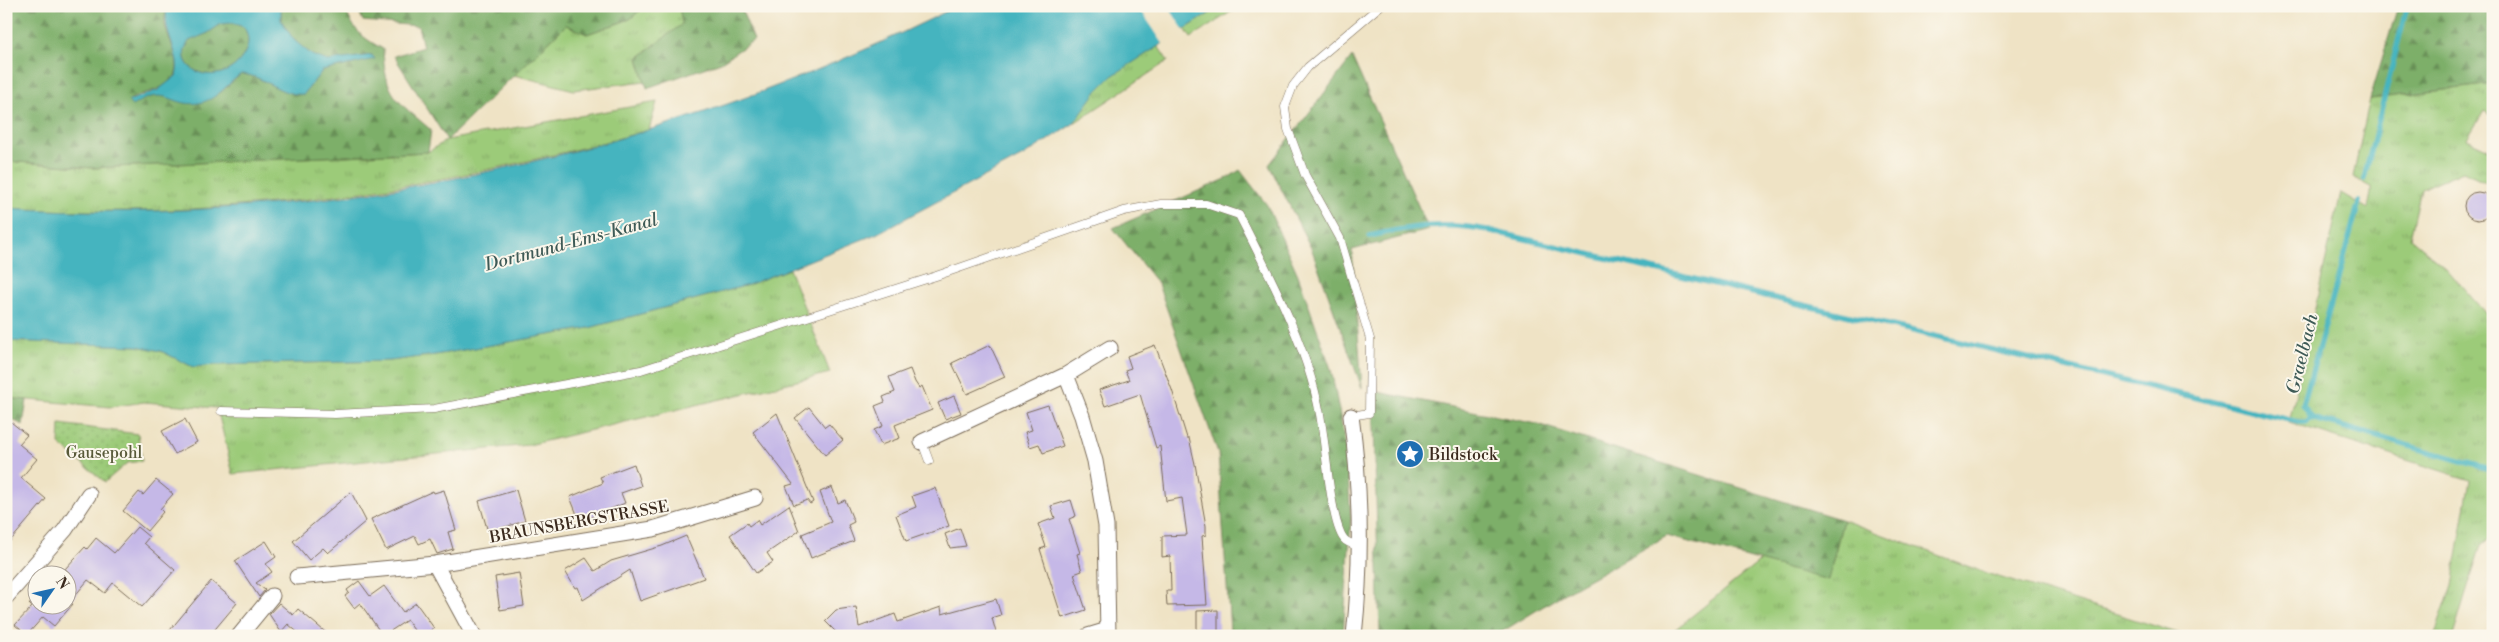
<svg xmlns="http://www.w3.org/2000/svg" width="2499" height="642" font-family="'Libre Bodoni',serif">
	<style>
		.grass { fill: url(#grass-tufts); stroke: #6c7a4c }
		.forest { fill: url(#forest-firs); stroke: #5c6c44 }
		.park { fill: url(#park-dots); stroke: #6c7a4c }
		.water { fill: #45b4bf; stroke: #406f6e; fill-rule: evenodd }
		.pier { fill: #efe3c5 }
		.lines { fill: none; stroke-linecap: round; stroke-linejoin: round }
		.stream { stroke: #45b4bf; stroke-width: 5.5 }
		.building { fill: #c5b8e7 }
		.lane-casing { stroke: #7a6b58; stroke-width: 9 }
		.street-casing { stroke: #7a6b58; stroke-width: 17 }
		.lane { stroke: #fff; stroke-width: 8 }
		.street { stroke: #fff; stroke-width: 15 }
		.labels { text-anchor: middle; stroke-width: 4; stroke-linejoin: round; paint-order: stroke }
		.park-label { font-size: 16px; fill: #585a39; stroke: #fbf7ec }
		.poi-label { font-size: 16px; fill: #3b2a1e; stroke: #fbf7ec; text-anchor: start }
		.street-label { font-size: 16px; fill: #3b2a1e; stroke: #fbf7ec }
		.water-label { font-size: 18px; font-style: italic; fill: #3e5a56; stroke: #fbf7ec }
	</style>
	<defs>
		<pattern id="grass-tufts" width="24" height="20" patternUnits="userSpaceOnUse" patternTransform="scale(1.25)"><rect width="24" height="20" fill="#9ccb79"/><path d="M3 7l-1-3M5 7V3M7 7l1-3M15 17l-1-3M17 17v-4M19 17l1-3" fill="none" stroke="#87ae68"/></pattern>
		<pattern id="forest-firs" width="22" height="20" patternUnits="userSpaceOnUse" patternTransform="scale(1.25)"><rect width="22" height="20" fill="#7daf69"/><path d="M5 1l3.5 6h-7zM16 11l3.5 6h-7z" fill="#688f56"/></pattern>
		<pattern id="park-dots" width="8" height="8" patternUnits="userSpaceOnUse" patternTransform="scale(1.25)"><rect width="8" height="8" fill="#9ccb79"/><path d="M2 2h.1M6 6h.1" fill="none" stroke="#87ae68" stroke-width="1.8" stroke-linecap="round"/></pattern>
	</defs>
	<rect width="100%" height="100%" fill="#fbf7ec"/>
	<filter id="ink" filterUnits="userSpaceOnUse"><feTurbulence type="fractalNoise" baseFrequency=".02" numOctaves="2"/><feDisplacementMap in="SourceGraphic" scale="10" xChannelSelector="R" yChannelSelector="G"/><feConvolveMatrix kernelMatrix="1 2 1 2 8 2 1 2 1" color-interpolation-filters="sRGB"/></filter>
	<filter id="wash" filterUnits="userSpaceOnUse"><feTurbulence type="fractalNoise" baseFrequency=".0096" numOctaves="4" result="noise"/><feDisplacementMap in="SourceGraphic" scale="20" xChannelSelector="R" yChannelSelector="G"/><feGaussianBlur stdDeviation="1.12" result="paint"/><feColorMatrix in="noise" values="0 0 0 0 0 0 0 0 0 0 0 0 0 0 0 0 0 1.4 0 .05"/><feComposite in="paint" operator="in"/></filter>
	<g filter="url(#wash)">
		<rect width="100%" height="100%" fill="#efe3c5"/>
		<path class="grass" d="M645,6H679L683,24L638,58L645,81L574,90L514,75L566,25L587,34L630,19Z
			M1221,6H1240L1191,38L1185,29Z
			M1158,46L1168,61L1062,131C1080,119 1088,99 1103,84C1118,68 1139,58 1158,46Z
			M2493,84V116L2484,111L2467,139L2493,151V185L2463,171L2421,189L2410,238L2446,268L2493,322V535L2481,545L2453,636H2434L2452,585L2470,480L2289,423L2341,193L2368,209L2372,188L2353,177L2370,99Z
			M657,102L649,130C440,189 224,222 6,208V161L93,168L428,152L447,140Z
			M789,269L830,373L529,445L233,474L217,408L144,402L111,407L6,398V341L137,346L161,351L193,367L215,365L390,361L435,355L589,328L748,285Z
			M1843,520L1989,574L2187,636H1667L1779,546L1832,564Z"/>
		<path class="forest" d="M6,6H168C166,13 164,18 165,25C168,40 186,68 171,81C158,92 142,92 129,100L137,103L140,99L159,95L183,102L221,92L241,74C264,75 281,97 304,94L322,71L372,55L328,62L312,55L293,40L281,20V6H344C354,31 360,36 383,49C385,97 397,100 431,130L428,152L93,168L6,161Z
			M357,6H645L630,19L587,34L566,25L447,140L394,56L423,47L418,26L363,21Z
			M679,6H740L754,40L721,62L647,88L638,58L682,24Z
			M2398,6H2493V84L2370,99Z
			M232,23L244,27C250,38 249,46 243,56C221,91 169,71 189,40L208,33L221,24Z
			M1352,57L1429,230L1352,250L1362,388L1312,250L1269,165Z
			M1240,170L1267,205L1298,275L1331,369L1346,447L1351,519L1343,636H1233L1230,631L1218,453L1158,284L1113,228L1228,178Z
			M1373,391L1537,424L1843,520L1828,580L1667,536L1568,591L1495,636H1380Z
			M6,398L27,400L23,425L6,417Z"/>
		<path class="park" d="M60,424L138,434L142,461L127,463L105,482L59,444Z"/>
		<path class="water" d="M168,6H281V20L294,40L312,55L328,61L372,55L375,59L322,71L304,94C281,97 264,75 241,74C227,84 217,100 199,103C171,108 167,83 132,106L128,101L158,90L176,76C183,52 159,32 168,6ZM232,23L244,27C250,38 249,46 243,56C221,91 169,71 189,41L208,33L221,24Z
			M957,6H1221L1112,76L1097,91L1073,124L1023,156L876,234L748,285L589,328L435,355L390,361L215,365L193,367L161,351L137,346L6,341V208C333,229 666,153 957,6Z"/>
		<path class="pier" d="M1138,6H1168L1185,32L1164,45Z"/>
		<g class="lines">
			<path class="stream" d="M2364,179L2407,6
				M2359,202L2303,405L2312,418L2493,470
				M1370,236C1411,226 1446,222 1487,230L2298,422H2306L2312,418"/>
		</g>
		<g id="blocks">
			<path class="building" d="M2464 206a14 14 0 1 1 28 0a14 14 0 1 1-28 0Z
				M990,345L1005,377L967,394L952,363Z
				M1155,345L1172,390L1187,438H1189L1195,464L1206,526V535L1202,536L1207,605L1167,606L1166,591H1171L1170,556L1162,557V536L1187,535L1182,498L1166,501L1160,446L1156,448L1140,394L1105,406L1099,390L1129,380L1125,370L1131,368L1127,356Z
				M910,369L915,382L919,388L922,386L932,410L895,425L900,438L881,445L874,430L883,426L875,406L885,402L883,397L895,392L889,377Z
				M954,396L961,413L945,419L938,403Z
				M1048,405L1063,446L1043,453L1039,444L1030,447L1025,432L1032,430L1026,412Z
				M809,407L825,427L829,424L843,440L825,455L795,418Z
				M777,413L813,502L810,504L807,500L794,505L786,486L793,484L753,432Z
				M6,418L27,435L19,444L37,459L21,478L46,499L6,546Z
				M185,419L197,442L175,454L162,431Z
				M634,464L641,486L621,493L625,503L580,522L570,497L603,483L600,477Z
				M156,480L173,494L160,509L163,512L147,531L123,511L139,492L143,495Z
				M832,487L838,503L845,500L854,522L848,525L854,541L811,558L802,534L831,522L820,492Z
				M935,488L949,526L906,541L896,515L916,507L912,496Z
				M444,490L456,530L448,532L453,549L437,554L430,539L419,544L415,536L386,550L371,519L433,491L434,493Z
				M516,490L525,521L488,532L479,501Z
				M351,492L366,521L328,553L323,548L309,560L293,541Z
				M1071,500L1076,516L1069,519L1080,553L1077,554L1082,571L1074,574L1086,610L1062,618L1040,549L1046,547L1038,524L1055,518L1051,506Z
				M789,505L799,531L767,553L773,562L756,573L730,535L747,523L749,526L757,520L760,525Z
				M137,527L149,537L144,543L175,570L142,607L113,583L105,593L88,580L68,604V572L65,569L85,547L87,549L96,538L114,553Z
				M960,528L966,546L950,548L945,534Z
				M686,536L704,578L640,601L630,570L583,600L578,587L575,588L565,571L586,558L595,571L611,561L662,546Z
				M266,541L276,557L266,564L272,572L256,583L265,590L259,597L235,561Z
				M519,573L524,606L500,610L495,577Z
				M211,581L237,603L216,628L210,636H165Z
				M359,581L370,596L384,586L403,612L416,603L434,628L423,636H418L407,620L383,636L360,603L354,608L345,596L349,593L347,590Z
				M996,599L1001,615L992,618L997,636H840L825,621L836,610L856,607L859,627L895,614L898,622L941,607L942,614Z
				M279,603L293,615L298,609L330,636H302L288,624L281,632L269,614Z
				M29,604H73L54,626L43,617L27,635L15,625L32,607Z
				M1218,610V634L1197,632V611Z"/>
		</g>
	</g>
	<g filter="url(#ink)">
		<use href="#blocks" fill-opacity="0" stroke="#7a6b58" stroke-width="1"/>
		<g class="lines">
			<g class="lane-casing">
				<path id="lane" d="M221,411L335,414L434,409L641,370L936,276L1124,211L1161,204H1206L1239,215C1271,277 1313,358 1322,427C1326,451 1331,523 1344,539C1347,543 1355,545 1361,547
					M1351,416L1369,413L1370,339L1340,238L1305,175L1288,129L1285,107L1293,86L1308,67L1380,6
					M922,442L929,461"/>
			</g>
			<g class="street-casing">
				<path id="street" d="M1066,375L1082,416L1095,461L1106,526L1108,636
					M1351,416C1361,489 1362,562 1354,636
					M922,442L1066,375L1110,348
					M435,564L474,636
					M297,577L435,564L653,529L755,498
					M6,597L65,530L89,494
					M239,636L272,596
					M1088,636L1108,630"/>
			</g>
			<use href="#lane" class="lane"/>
			<use href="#street" class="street"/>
		</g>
	</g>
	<defs>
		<g id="sight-disc" transform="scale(1.4375)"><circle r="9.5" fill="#1f6fb2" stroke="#fbf7ec"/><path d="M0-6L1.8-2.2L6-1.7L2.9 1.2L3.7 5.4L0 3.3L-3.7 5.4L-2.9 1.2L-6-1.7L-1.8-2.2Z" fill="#fff"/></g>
	</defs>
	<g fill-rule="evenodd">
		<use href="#sight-disc" x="1410" y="454"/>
	</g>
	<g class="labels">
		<g class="park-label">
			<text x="104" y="458">Gausepohl</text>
		</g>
		<g class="poi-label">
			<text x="1429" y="460">Bildstock</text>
		</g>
		<g class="street-label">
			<text transform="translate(579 521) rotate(-10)" y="6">BRAUNSBERGSTRASSE</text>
		</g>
		<g class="water-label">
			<text transform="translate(571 242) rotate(-15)" y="6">Dortmund-Ems-Kanal</text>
			<text transform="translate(2302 354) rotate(-76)" y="6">Graelbach</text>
		</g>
	</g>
	<rect width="2499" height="642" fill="none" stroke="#fbf7ec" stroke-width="25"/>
	<g transform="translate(52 590) rotate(56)"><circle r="24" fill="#fbf7ec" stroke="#aea59a"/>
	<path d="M0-4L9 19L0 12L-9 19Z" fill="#1f6fb2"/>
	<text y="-8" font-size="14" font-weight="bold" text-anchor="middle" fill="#3b2a1e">N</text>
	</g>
</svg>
